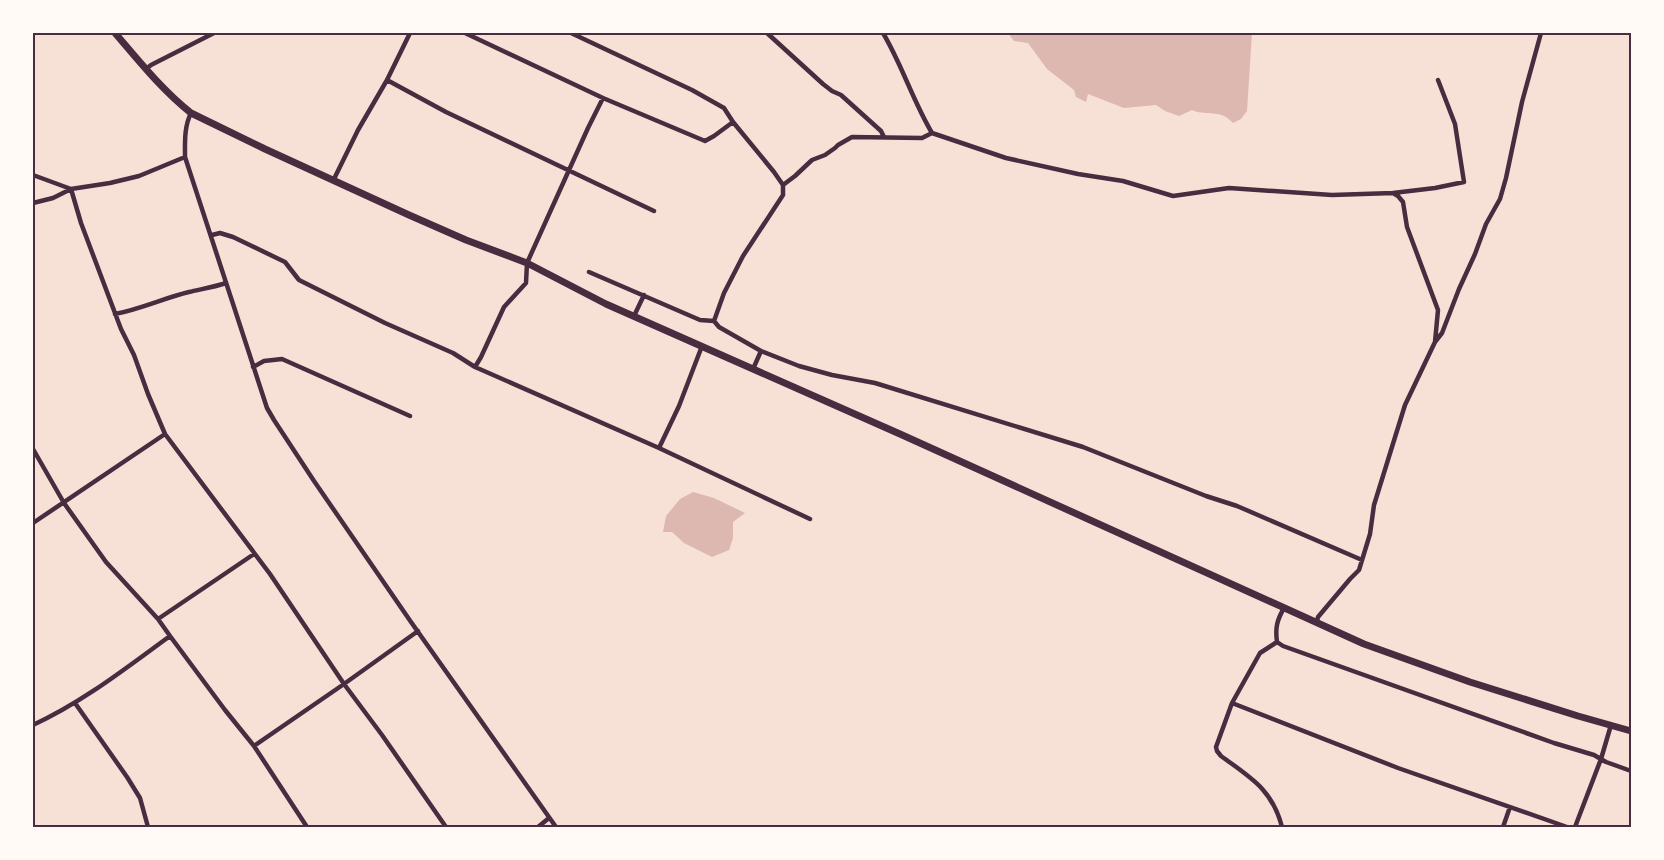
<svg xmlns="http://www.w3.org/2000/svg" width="1664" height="860" font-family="Signika,sans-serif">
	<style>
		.water { fill: #dcb8b0 }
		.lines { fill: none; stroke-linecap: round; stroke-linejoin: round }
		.minor { stroke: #4a2c40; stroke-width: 4.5 }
		.primary { stroke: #4a2c40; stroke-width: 7 }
		.neatline { fill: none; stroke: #4a2c40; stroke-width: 2 }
	</style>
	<rect width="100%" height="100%" fill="#f7e1d7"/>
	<path class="water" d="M1008,33H1252L1247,111L1241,119L1233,123C1220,108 1207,117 1192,110L1179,116L1165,111L1156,105L1124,108L1088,94L1086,102L1076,97L1074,90L1047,69L1028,43L1014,41Z
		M693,492L714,498L745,513L733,522V538L729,550L712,557L684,543L672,532H663L666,516L680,499Z"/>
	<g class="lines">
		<path class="minor" d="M465,33L603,98L705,141L714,136L733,122
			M571,33L692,90L724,108L733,122L774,172L783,185V195L743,256L724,293L714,321L719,327L761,351
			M767,33L823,84L832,91L841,95L881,131L884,137
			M883,33C902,65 913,101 932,133L1006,158L1078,174L1123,181L1173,196L1229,188L1332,195L1393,193L1435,188L1464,182L1455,124L1438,80
			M146,69L151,65L214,33
			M387,80L446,112L654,211
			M191,113C184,127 185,142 185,157L267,408L274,420L314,481L411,622L556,827
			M33,175L71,189L110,183L139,176L185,157
			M334,179L358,130L387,80L410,33
			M783,185L795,176L812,160L825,155L835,148L838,145L852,137L922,138L932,133
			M71,189L81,223L121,329L134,355L148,394L165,434L270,574L344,684L382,735L446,827
			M1393,193L1398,196L1403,202L1407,227L1438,310L1435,342
			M33,203L53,198L71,189
			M212,235L220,233L233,237L285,262L299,280L385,323L453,353L475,367L659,448L810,519
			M589,272L700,320L714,321
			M115,314C141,309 164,298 189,292C202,289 214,287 226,283
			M634,316L644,295
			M253,367L264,361L282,359L410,416
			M475,367L481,357L504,307L526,283L527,263L588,128L603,98
			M753,369L761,351L799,366L832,375L875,383L1083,447L1206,496L1237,506L1362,560
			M659,448L679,406L702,346
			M33,449L64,503L106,562L158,619L170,636L225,710L254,746L307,827
			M33,523L165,434
			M1284,608C1277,620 1275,628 1277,642L1283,646L1554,743L1594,755L1606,762L1631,771
			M158,619L254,554
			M1317,621L1318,617L1350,579L1359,570L1370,534L1374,505L1405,405L1435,342L1442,333L1459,289L1475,254L1486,224L1500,199L1506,178L1522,102L1541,33
			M1277,642L1260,653L1232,703L1216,747L1217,751L1221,756C1251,778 1272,789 1282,827
			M75,703L127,777L140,798L148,827
			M1232,703L1398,768L1567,827
			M33,725C83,702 126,668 170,636
			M254,746L344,684L418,631
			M538,827L549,818
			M1503,827L1510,807
			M1575,827L1601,759L1611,725"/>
		<path class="primary" d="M115,33C139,61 162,90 191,113L265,149L409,215L466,240L527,263L606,304L900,434L1364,644L1470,682L1578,716L1631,731"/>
	</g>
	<rect width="1664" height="860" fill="none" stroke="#fffaf5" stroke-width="69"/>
	<rect x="34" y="34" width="1596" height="792" class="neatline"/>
</svg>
